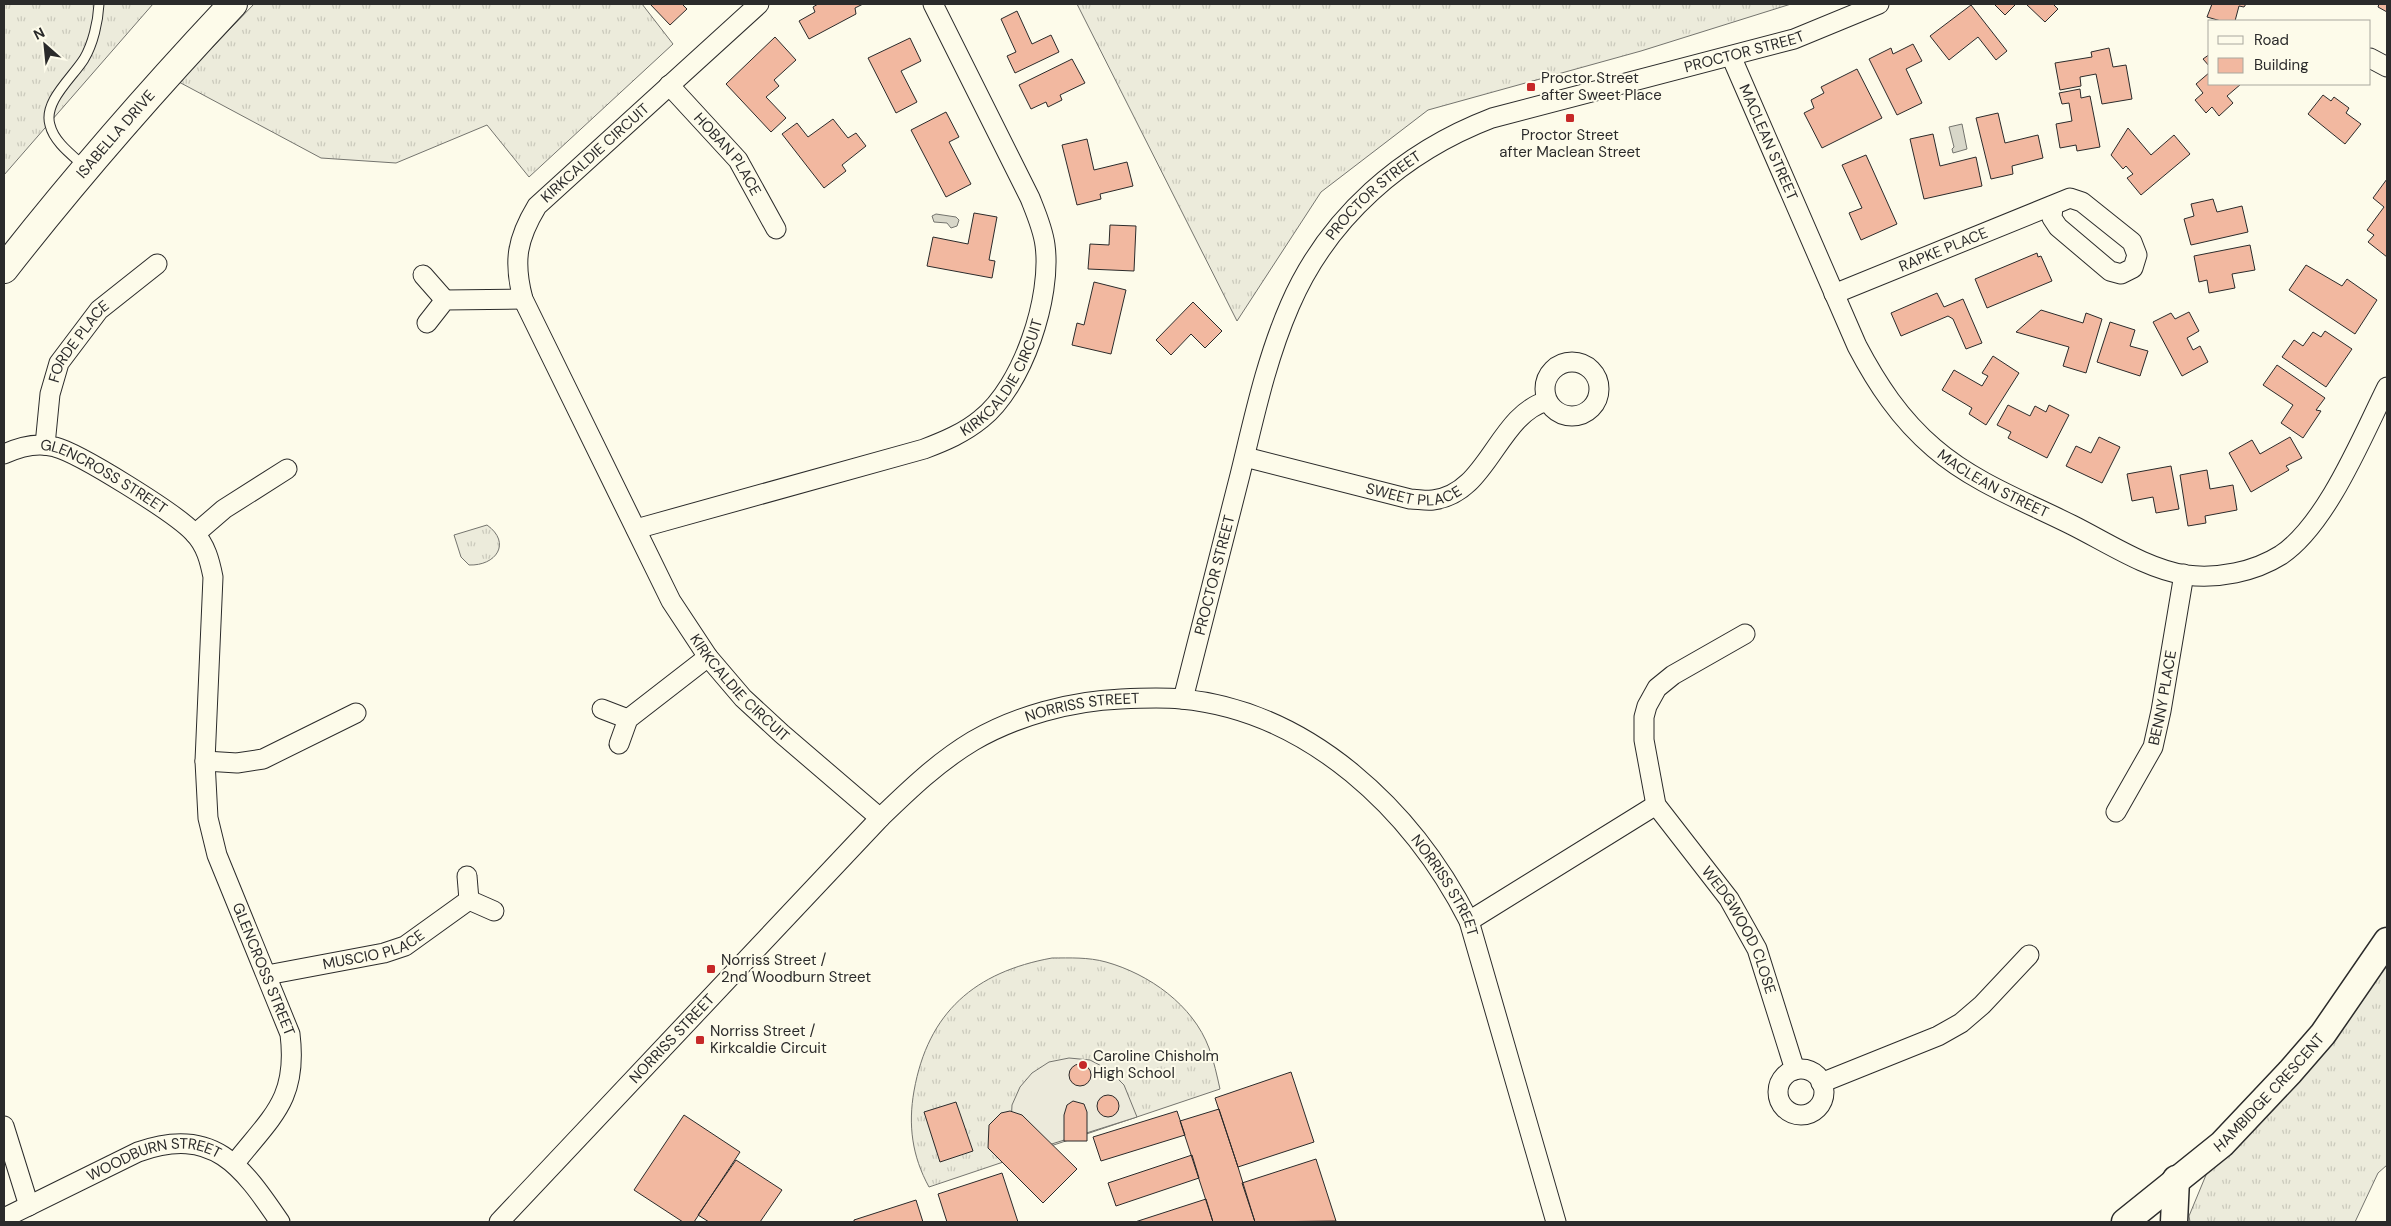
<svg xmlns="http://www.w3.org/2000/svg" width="2391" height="1226" font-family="'DM Sans',sans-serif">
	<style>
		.grass { fill: url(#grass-tufts); stroke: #74746e }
		.parking { fill: #eceadb; stroke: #74746e }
		.water { fill: #d8d7c9; stroke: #74746e }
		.building { fill: #f2b8a0; stroke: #2b2b2b }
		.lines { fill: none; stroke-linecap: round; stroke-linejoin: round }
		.lane-casing { stroke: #2b2b2b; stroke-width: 11 }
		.street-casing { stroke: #2b2b2b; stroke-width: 21 }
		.secondary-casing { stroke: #2b2b2b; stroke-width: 29 }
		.primary-casing { stroke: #2b2b2b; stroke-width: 30 }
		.lane { stroke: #fdfbea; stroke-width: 9 }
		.street { stroke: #fdfbea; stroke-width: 19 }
		.secondary { stroke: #fdfbea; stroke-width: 26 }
		.primary { stroke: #fdfbea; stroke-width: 28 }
		.poi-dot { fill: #c62828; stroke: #fdfbea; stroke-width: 2 }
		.labels { text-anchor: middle; stroke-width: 4; stroke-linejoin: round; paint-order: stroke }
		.street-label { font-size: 15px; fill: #2b2b2b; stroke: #fdfbea }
		.poi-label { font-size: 15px; fill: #2b2b2b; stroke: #fdfbea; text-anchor: start }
	</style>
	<defs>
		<pattern id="grass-tufts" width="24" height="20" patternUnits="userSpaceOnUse" patternTransform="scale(1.25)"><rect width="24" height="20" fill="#ecebdb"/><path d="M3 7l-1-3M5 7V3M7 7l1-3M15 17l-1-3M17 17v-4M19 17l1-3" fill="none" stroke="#cbcabc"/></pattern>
	</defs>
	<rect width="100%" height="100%" fill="#fdfbea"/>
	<path class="grass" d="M4,4H153L4,175Z
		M254,4H642L673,44L529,177L487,125L396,163L321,158L179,82Z
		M1077,4H1791L1641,51L1428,110L1321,192L1237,321Z
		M487,525C512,543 496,566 469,565L461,557L454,535Z
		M1052,958C1070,958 1088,957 1106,962C1149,974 1193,1005 1209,1048C1214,1061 1217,1076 1220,1089L929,1187C912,1156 908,1125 914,1091C928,1012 975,972 1052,958Z
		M2387,960V1165L2378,1173L2355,1222H2190L2189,1216L2206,1175L2268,1115Z"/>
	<path class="parking" d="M1069,1058L1090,1060L1109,1070L1124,1085L1137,1117L1020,1154L1011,1124L1012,1105L1020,1087L1032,1073L1049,1062Z"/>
	<path class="water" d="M1962,124L1967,149L1953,153L1952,149L1954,147L1949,127Z
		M936,214L956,217L959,220L957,226L951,228L947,223L934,222L932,216Z"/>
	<path class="building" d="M650,4H682L687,9L670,25Z
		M818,4H863L855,8L856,14L809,39L799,21L815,12L813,7Z
		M1994,4H2016L2005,15Z
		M2026,4H2053L2058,9L2045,22Z
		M2212,4H2246L2244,7L2239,6L2235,21H2221L2207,17Z
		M2379,4H2387V12L2378,7Z
		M1971,5L2007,51L1996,60L1978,37L1949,60L1930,36Z
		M1017,11L1032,44L1051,35L1059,52L1015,73L1007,56L1016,52L1001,19Z
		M775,37L796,60L774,80L779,86L766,97L786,118L771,132L726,84Z
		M910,38L921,61L901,71L917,102L896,113L868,58Z
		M1913,44L1922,61L1906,69L1922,103L1897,115L1869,59L1891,48L1893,54Z
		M2109,48L2113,67L2126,65L2132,99L2102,104L2096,74L2080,77L2081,86L2060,90L2055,63L2092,57L2091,52Z
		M2210,54V67L2203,59Z
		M1072,59L1085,83L1060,95L1062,100L1048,107L1046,102L1031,109L1019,85Z
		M1857,69L1882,118L1822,148L1804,113L1814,108L1811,100L1824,93L1821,87Z
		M2210,72V84H2241L2227,96L2233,103L2219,116L2212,107L2206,113L2195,100L2203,93L2196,84Z
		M2080,89L2081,98L2090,96L2100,147L2077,151L2076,145L2060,148L2056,124L2072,121L2069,103L2062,104L2059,93Z
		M2323,95L2331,101L2334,97L2349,108L2346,113L2361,124L2345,144L2308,114Z
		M946,112L959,137L949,142L971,184L946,197L911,130Z
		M1998,113L2005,143L2038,135L2043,158L2012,166L2013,174L1991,179L1976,118Z
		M833,119L848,138L856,133L866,146L842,165L846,171L824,188L782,134L797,123L808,137Z
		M2128,128L2151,155L2174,135L2190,154L2141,195L2127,178L2133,174L2126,166L2123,169L2111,155Z
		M1933,134L1940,166L1976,157L1982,186L1924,199L1910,139Z
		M1087,139L1094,170L1127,162L1133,186L1100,194L1101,199L1077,205L1062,145Z
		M1866,155L1897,224L1861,240L1849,213L1862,208L1842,165Z
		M2387,179V257L2368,242L2374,235L2367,230L2384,207L2373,198Z
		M2213,199L2217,212L2242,206L2248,232L2191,245L2184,219L2194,216L2191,204Z
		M974,213L997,217L989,260L995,261L992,278L927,266L933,237L968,244Z
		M1110,225L1136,226L1134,271L1088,269L1090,244L1109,245Z
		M2250,245L2255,270L2232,274L2235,288L2209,293L2207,280L2199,282L2194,256Z
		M2037,253L2038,257L2041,256L2052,281L1987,308L1975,279Z
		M2306,265L2342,286L2347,279L2377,300L2355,334L2289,290Z
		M1094,282L1126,290L1111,354L1072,345L1077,323L1084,325Z
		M1937,293L1944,307L1963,299L1982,343L1966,349L1953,319L1948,316L1901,336L1891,313Z
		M1193,302L1222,331L1205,348L1191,334L1171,355L1156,340Z
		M2041,310L2083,323L2086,313L2102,319L2086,373L2063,366L2069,347L2016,332Z
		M2189,312L2199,331L2187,338L2193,350L2200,346L2208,362L2182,376L2153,322L2171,313L2175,319Z
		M2110,322L2135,330L2130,346L2148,351L2140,376L2097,362Z
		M2325,331L2352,349L2326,387L2282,357L2294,340L2303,346L2313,332L2321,337Z
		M1993,356L2019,373L1986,425L1969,414L1972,408L1942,390L1954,370L1982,386L1988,376L1982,373Z
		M2277,365L2325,398L2316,410L2321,411L2303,438L2281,423L2293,405L2263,385Z
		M2008,405L2030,416L2035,406L2046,412L2049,405L2069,415L2047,458L2008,438L2011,432L1997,425Z
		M2099,437L2120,447L2102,483L2066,466L2076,446L2091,453Z
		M2290,437L2302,458L2286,466L2289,470L2251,492L2229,453L2252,440L2260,454Z
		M2171,466L2179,509L2156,513L2153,497L2132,501L2127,474Z
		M2207,470L2210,489L2233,485L2237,510L2205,516L2206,523L2188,526L2180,475Z
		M1069 1075a11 11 0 1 1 22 0a11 11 0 1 1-22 0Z
		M1291,1072L1314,1142L1238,1167L1215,1098Z
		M1097 1106a11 11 0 1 1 22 0a11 11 0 1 1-22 0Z
		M1073,1101L1084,1104L1087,1112V1141H1064V1115L1067,1105Z
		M956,1102L973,1151L940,1162L924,1112Z
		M1219,1109L1238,1167L1255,1222H1213L1180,1121Z
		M1010,1111L1022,1115L1077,1169L1043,1203L988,1148L989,1125L1001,1113Z
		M1177,1111L1185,1135L1101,1161L1093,1137Z
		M684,1115L740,1152L694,1222H683L634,1190Z
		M1192,1155L1199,1178L1116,1206L1108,1183Z
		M1316,1159L1336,1221L1255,1222L1242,1183Z
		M736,1160L782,1190L760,1222H709L698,1215Z
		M1002,1173L1018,1222H947L938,1194Z
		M1206,1199L1213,1222H1135Z
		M916,1200L923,1222H854V1220Z"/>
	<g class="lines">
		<g class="lane-casing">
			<path id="lane" d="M84,166C72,155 54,142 50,125C43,102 72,78 84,59C93,44 98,22 99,4"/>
		</g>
		<g class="street-casing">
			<g id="street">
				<path id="s1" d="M759,4L537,206C517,239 513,261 523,299L671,601L708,657L743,698L782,734L880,818"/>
				<path id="s2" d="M1731,56L1857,346C1877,384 1900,419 1934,448C1973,482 2026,502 2072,525C2108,543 2147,569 2186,575C2218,579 2254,572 2281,555C2327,524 2362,437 2387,387"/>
				<path d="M2370,58L2387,67"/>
				<path id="s3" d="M669,85L738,160L776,229"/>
				<path d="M423,275L445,300"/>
				<path id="s4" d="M1834,294L2070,198L2082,202L2132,242L2137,255L2133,268L2121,274L2110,271L2058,227L2052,218L2053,206"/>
				<path d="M427,323L445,300L523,299"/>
				<circle cx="1572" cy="389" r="27"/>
				<path id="s5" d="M45,445L50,394L59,363L99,310L157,264"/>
				<path id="s6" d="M4,454C19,447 38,442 55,447C79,453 177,514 194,533C206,545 210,562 213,577L205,761L208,818L217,855L290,1034C298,1099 272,1116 235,1163"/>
				<path id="s7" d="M1245,457L1410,499C1417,499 1426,501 1433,500C1488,494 1497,415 1547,401"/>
				<path id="s8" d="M636,529L924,449C945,441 964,433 981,419C1023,386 1052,297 1045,245C1043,229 1036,213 1030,198L933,4"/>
				<path d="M195,534L224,509L287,469"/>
				<path id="s9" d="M1745,634L1673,675L1657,688L1647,706L1644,717V740L1656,805L1729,899L1757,949L1795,1070"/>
				<path id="s10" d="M1183,699C1202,624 1221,550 1240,475C1254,418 1266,360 1290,305C1328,217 1403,152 1492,118L1794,39L1879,4"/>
				<path d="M602,709L628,719"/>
				<path d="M619,744L628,719L708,657"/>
				<path d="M205,761L237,763L263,759L356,713"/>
				<path id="s11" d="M2116,812L2153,747L2161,711L2184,574"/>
				<path d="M467,876L469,900"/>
				<path d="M1469,921L1656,805"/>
				<path id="s12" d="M267,975L384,953L405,946L469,900L494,911"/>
				<circle cx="1801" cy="1092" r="23"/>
				<path d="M1821,1083L1938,1036L1961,1023L1982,1005L2029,955"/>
				<path d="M4,1126L29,1206"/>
				<path id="s13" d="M4,1218L138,1152C213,1125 242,1166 280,1222"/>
				<path id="s14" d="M499,1222L880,818C909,790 938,762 973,741C1016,716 1071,701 1121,699C1141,698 1161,697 1181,699C1310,711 1413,811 1469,921L1556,1222"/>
			</g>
		</g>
		<g class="secondary-casing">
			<g id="secondary">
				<path id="s15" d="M2125,1222L2222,1144L2290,1072L2323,1034L2387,941"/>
				<path d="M2174,1222L2176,1179"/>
			</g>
		</g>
		<g class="primary-casing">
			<g id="primary">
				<path id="s16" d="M4,269C76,177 153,89 233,4"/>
			</g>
		</g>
		<use href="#lane" class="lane"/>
		<use href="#street" class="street"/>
		<use href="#secondary" class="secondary"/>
		<use href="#primary" class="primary"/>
	</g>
	<g class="poi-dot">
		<rect x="1526" y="82" width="10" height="10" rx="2.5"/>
		<rect x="1565" y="113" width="10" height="10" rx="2.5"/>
		<rect x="706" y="964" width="10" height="10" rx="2.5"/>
		<rect x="695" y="1035" width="10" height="10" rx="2.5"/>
		<circle cx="1083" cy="1065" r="5"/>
	</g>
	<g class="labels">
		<g class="street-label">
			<text dy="5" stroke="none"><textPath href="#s10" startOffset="952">PROCTOR STREET</textPath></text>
			<text dy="5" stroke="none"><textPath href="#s16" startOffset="175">ISABELLA DRIVE</textPath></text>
			<text dy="5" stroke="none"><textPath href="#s2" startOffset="94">MACLEAN STREET</textPath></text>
			<text transform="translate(595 153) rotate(-42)" y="5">KIRKCALDIE CIRCUIT</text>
			<text dy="5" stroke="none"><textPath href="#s3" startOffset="91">HOBAN PLACE</textPath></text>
			<text dy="5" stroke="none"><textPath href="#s10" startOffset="548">PROCTOR STREET</textPath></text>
			<text dy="5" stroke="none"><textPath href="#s4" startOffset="118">RAPKE PLACE</textPath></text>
			<text dy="5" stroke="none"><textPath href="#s5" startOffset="112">FORDE PLACE</textPath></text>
			<text dy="5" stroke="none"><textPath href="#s8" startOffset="410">KIRKCALDIE CIRCUIT</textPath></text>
			<text dy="5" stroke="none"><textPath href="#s6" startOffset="109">GLENCROSS STREET</textPath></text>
			<text dy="5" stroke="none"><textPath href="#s2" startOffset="514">MACLEAN STREET</textPath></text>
			<text dy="5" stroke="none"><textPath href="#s7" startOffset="174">SWEET PLACE</textPath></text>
			<text dy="5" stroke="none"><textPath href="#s10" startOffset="128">PROCTOR STREET</textPath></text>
			<text dy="5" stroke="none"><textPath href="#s1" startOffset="845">KIRKCALDIE CIRCUIT</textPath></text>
			<text dy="5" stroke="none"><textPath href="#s11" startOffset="125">BENNY PLACE</textPath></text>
			<text dy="5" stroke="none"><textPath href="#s14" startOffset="792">NORRISS STREET</textPath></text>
			<text dy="5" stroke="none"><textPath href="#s14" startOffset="1228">NORRISS STREET</textPath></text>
			<text dy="5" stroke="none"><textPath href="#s9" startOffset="376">WEDGWOOD CLOSE</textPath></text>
			<text dy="5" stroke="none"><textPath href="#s12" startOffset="110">MUSCIO PLACE</textPath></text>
			<text dy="5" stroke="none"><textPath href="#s6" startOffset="668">GLENCROSS STREET</textPath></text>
			<text dy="5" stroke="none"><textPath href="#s14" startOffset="252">NORRISS STREET</textPath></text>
			<text dy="5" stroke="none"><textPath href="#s15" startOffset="194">HAMBIDGE CRESCENT</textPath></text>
			<text dy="5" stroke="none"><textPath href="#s13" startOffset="164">WOODBURN STREET</textPath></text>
		</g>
		<g class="poi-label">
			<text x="1541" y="83">Proctor Street<tspan x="1541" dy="17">after Sweet Place</tspan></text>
			<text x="1570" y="140" text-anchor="middle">Proctor Street<tspan x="1570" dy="17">after Maclean Street</tspan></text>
			<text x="721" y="965">Norriss Street /<tspan x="721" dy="17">2nd Woodburn Street</tspan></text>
			<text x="710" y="1036">Norriss Street /<tspan x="710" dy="17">Kirkcaldie Circuit</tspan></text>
			<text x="1093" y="1061">Caroline Chisholm<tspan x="1093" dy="17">High School</tspan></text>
		</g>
	</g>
	<rect width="2391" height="1226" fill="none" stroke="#2b2b2b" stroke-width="10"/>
	<rect x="2208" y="20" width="162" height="65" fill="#fdfbea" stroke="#a9a89e"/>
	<rect x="2218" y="36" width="25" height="8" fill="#fdfbea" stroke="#a9a89e"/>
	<text x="2254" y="45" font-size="15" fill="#2b2b2b">Road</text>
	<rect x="2218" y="58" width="25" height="15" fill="#f2b8a0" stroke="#a9a89e"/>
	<text x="2254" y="70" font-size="15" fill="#2b2b2b">Building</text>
	<g transform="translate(45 45) rotate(333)" stroke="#fdfbea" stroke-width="4" paint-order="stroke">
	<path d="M0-4L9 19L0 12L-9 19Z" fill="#2b2b2b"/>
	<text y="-8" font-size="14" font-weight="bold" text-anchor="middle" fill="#2b2b2b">N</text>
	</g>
</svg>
